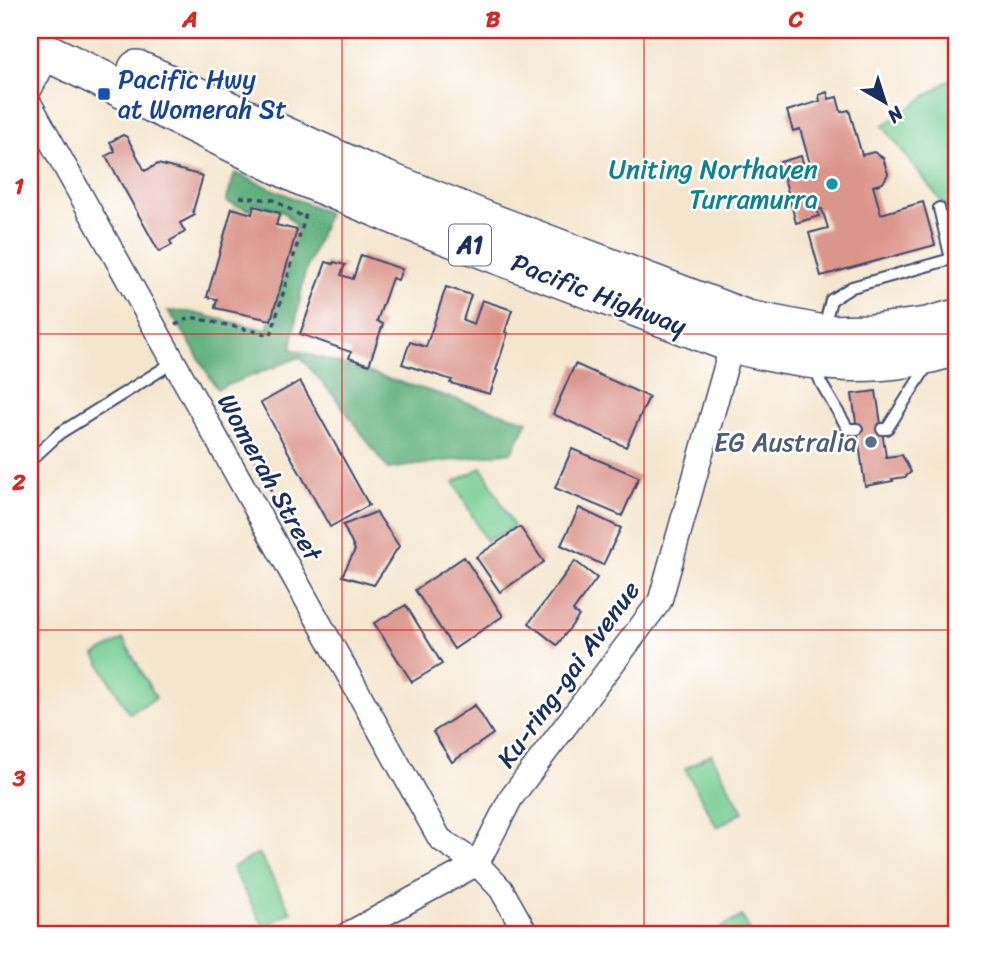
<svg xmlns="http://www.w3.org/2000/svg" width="986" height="965" font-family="Sriracha,sans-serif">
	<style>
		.green { fill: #76cd91; stroke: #487e78; stroke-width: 2 }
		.forest { fill: #60b07b; stroke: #3e706c; stroke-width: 2 }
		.building { fill: #db968c }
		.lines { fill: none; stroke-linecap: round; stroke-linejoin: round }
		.service-casing { stroke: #3c4a6f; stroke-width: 14 }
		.minor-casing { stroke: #3c4a6f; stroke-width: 26 }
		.trunk-casing { stroke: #3c4a6f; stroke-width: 40 }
		.path { stroke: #3c4a6f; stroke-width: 3.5; stroke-dasharray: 5 5; stroke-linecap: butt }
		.service { stroke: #fff; stroke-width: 10 }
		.minor { stroke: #fff; stroke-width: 23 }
		.trunk { stroke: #fff; stroke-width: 37 }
		.grid { fill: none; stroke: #d62828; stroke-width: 2; stroke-opacity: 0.55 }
		.transit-dot { fill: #1a4fb4; stroke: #fff; stroke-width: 2.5 }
		.culture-dot { fill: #0f9aa8; stroke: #fff; stroke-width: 2.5 }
		.service-dot { fill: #5c6f8a; stroke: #fff; stroke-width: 2.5 }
		.labels { text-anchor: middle; stroke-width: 5; stroke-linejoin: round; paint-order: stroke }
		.shield { fill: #fff; stroke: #5f6d8e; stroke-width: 2 }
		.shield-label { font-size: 24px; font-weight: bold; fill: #1b2f5e }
		.transit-label { font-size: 26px; fill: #164399; stroke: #fff; text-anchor: start }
		.culture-label { font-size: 26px; fill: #0d838f; stroke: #fff; text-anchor: end }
		.street-label { font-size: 26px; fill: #1b2f5e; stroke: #fff }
		.service-label { font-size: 26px; fill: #4e5e75; stroke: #fff; text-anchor: end }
		.neatline { fill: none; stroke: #d62828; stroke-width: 2.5 }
		.grid-label { font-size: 23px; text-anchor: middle; font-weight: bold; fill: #d62828 }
	</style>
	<rect width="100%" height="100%" fill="#fff"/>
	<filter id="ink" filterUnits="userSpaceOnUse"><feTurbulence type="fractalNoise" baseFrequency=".0143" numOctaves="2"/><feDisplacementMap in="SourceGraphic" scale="14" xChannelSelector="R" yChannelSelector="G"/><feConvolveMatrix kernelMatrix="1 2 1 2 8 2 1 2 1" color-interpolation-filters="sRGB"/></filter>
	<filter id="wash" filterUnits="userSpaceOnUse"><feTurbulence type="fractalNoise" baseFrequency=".00686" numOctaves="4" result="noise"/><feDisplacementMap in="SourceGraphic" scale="28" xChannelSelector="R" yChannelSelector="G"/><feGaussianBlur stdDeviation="1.57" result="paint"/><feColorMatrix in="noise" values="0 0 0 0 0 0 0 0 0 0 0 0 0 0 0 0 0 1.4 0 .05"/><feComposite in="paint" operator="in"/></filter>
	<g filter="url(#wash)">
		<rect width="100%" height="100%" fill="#f4e6ce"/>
		<path class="green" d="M951,79L956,81V220L883,126Z
			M482,467L514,527L486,541L454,482Z
			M123,639L156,698L129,713L95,655Z
			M711,754L743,812L717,827L685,769Z
			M259,853L291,912L264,927L232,868Z
			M742,916L752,935H717L715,931Z"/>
		<path class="forest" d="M235,173L328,213L304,276L291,349L528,421L512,452L388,469L334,396L300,357L217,389L181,328L168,311L189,312L267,330L296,225L282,211L253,203L250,210L226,202Z"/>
		<g id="blocks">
			<path class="building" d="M827,92L829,99L837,97L841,112L849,110L862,155L874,152L883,158L888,174L883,183L873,186L881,214L923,202L935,245L821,276L809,233L828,228L822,209L817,210L819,216L796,223L780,162L801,156L804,166L810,164L800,129L793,131L787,111L820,101L819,95Z
				M123,135L127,137L145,171L158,164L203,176L193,211L195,215L180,223L185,232L170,241L172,245L159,252L106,156L115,151L110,142Z
				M254,206L280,213L276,225L297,230L271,320L215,308L217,299L207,297L232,208L252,214Z
				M361,255L402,269L398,280L392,278L377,321L383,324L369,365L349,358L351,352L300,334L326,262L333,264L334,262L345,265L341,275L353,279Z
				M446,287L471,295L463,320L474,324L482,300L512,310L505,332L508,333L496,370L498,371L490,394L450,383L452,380L402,364L410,342L426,347Z
				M575,364L649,397L626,447L553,414Z
				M300,381L369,505L330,527L261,403Z
				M876,391L886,457L902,455L911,472L905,477L892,479L893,481L865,486L852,394Z
				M572,449L639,477L622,516L555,488Z
				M579,508L621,528L603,565L561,545Z
				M376,512L399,546L374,585L342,576L355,550L343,525Z
				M520,527L544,562L500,592L476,557Z
				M464,557L503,616L454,649L415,590Z
				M575,561L597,578L573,611L579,616L557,645L529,623Z
				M406,605L442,664L412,682L374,623Z
				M475,705L493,734L452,762L433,732Z"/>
		</g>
	</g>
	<g filter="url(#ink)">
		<use href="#blocks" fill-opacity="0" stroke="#3c4a6f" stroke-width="2"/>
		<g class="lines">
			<g class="service-casing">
				<path id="service" d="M824,327L831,300L852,287L951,259L939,208
					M814,365L821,383L848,429H857
					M882,429H887L929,363
					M30,461L60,433L174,362"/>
			</g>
			<g class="minor-casing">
				<path id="minor" d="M30,89L49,54
					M30,104L440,839L477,864L501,889L527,935
					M477,864L511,798L660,601L732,344
					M346,935L477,864"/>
			</g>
			<g class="trunk-casing">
				<path id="trunk" d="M30,44L302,177L410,222L732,344C810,364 879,372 956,347
					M137,69L366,172L493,223L747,319L823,334L871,333L927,326L956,318"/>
			</g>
			<path class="path" d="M240,197L274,200L305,218
				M175,325L191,317L271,335L306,214
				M239,437H242L288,520"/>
			<use href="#service" class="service"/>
			<use href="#minor" class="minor"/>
			<use href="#trunk" class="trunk"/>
		</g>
	</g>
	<path class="grid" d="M342,30V935M644,30V935M30,334H956M30,630H956"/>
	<rect class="transit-dot" x="97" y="87" width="14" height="14" rx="3.5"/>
	<circle class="culture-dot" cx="832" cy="184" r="7"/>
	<circle class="service-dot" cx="871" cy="442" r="7"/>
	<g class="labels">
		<rect class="shield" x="449" y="224.5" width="42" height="41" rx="5"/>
		<g class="shield-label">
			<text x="470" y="253">A1</text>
		</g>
		<g class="transit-label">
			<text x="118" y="88">Pacific Hwy<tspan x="118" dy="30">at Womerah St</tspan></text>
		</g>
		<g class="culture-label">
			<text x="818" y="178">Uniting Northaven<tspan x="818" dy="30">Turramurra</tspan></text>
		</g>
		<g class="street-label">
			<text transform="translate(599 294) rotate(21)" y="9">Pacific Highway</text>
			<text transform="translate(270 477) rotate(61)" y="9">Womerah Street</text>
			<text transform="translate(568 674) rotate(-54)" y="9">Ku-ring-gai Avenue</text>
		</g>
		<g class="service-label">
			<text x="857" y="451">EG Australia</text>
		</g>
	</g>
	<rect width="986" height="965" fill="none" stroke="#fff" stroke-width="77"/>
	<g transform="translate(885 102) rotate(141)" stroke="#ffffff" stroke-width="5" paint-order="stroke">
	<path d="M0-5L12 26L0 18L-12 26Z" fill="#1b2f5e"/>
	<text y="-10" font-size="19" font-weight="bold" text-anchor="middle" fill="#1b2f5e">N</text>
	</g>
	<rect x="38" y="38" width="910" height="888" class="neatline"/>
	<g class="grid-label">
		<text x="190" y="27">A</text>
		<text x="493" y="27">B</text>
		<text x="796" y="27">C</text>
		<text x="19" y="194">1</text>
		<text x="19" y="490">2</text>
		<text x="19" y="786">3</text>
	</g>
</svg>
